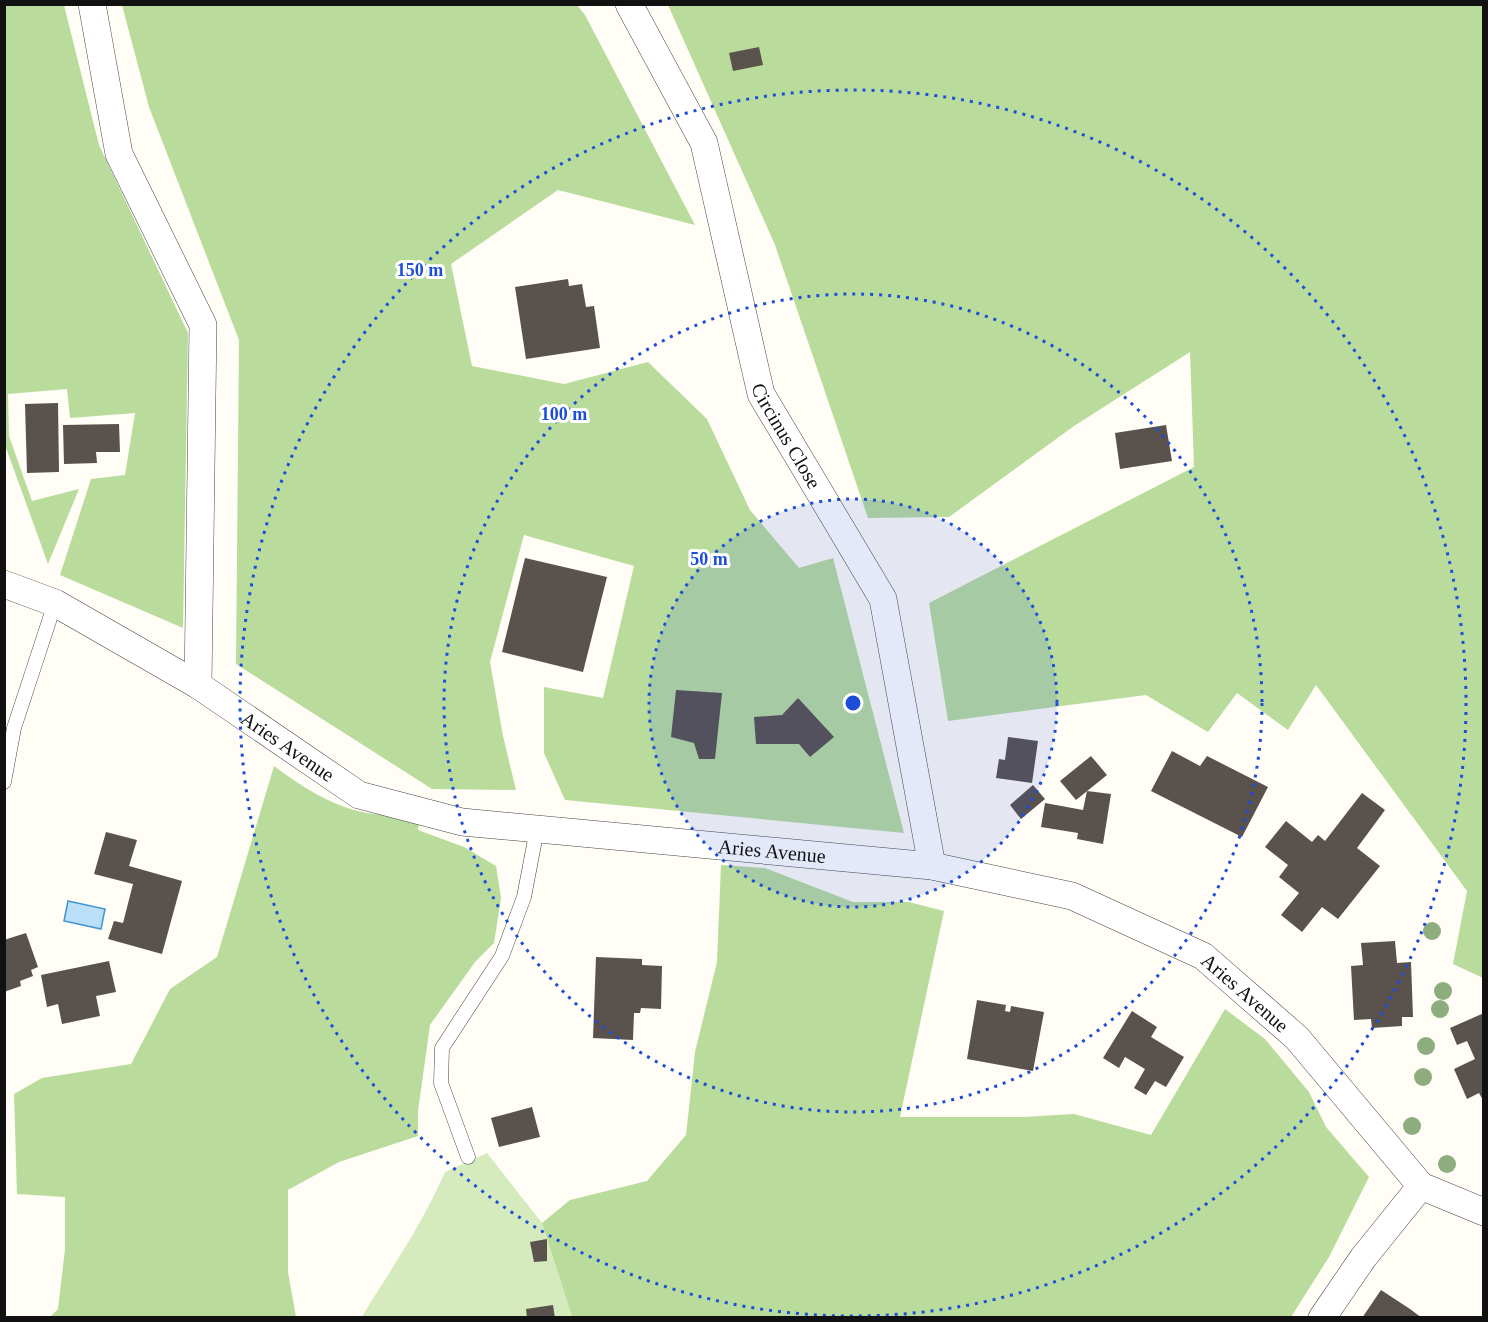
<svg xmlns="http://www.w3.org/2000/svg" width="1488" height="1322" font-family="Georgia,serif">
	<style>
		.green { fill: #d5ebbd }
		.forest { fill: #b9dc9c }
		.water { fill: #b9e0f7; stroke: #3f96cf; stroke-width: 1.5 }
		.building { fill: #5a524d }
		.lines { fill: none; stroke-linecap: round; stroke-linejoin: round }
		.service-casing { stroke: #444; stroke-width: 15 }
		.minor-casing { stroke: #444; stroke-width: 28 }
		.service { stroke: #fff; stroke-width: 14 }
		.minor { stroke: #fff; stroke-width: 27 }
		.tree { fill: #8dad7f }
		.ring { fill: none; stroke: #1d4ed8; stroke-width: 3; stroke-dasharray: 3 6 }
		.labels { text-anchor: middle; stroke-width: 6; stroke-linejoin: round; paint-order: stroke }
		.street-label { font-size: 20px; fill: #111; stroke: #fff }
		.centre { fill: #1d4ed8; stroke: #fff; stroke-width: 3 }
		.ring-label { font-size: 18px; text-anchor: middle; font-weight: bold; fill: #1d4ed8; stroke: #fff; stroke-width: 6; stroke-linejoin: round; paint-order: stroke }
	</style>
	<rect width="100%" height="100%" fill="#fffdf5"/>
	<path class="green" d="M487,1153L542,1223L572,1317L361,1318C390,1271 423,1223 445,1172Z"/>
	<path class="forest" d="M5,4L64,5L99,145L188,333L183,628L60,575L91,479L125,475L135,413L70,418L67,389L8,394L9,436L32,501L79,489L48,564L5,445Z
		M122,5H577L585,15L695,225L558,190L451,264L472,366L564,384L648,362L707,419L750,510L799,568L833,558L904,833L565,800L544,753V687L603,698L634,566L524,535L490,662L503,736L516,790L432,789L236,664L239,340L149,107Z
		M668,5H1483V978L1453,964L1467,891L1316,685L1288,730L1237,693L1208,732L1146,695L948,721L929,603L1194,467L1190,352L1074,426L949,517L868,518L775,245Z
		M274,766C305,789 336,809 374,814C389,815 406,812 421,811L418,830L464,847L496,866L501,898L494,943L475,962L430,1025L418,1111V1136L339,1162L288,1190V1272L296,1317H50L58,1309L65,1249V1197L17,1194L14,1094L42,1078L131,1064L170,989L217,957Z
		M721,865L765,868L853,902H909L944,911L900,1117H1023L1074,1114L1151,1135L1225,1009L1265,1039L1309,1092L1326,1127L1369,1177L1329,1257L1291,1317H572L542,1223L570,1200L647,1181L686,1135L695,1052L717,962Z"/>
	<path class="water" d="M68,901L105,909L101,929L64,921Z"/>
	<path class="building" d="M759,47L763,65L733,71L729,53Z
		M568,279L569,286L582,284L586,307L594,306L600,348L526,359L515,287Z
		M58,403L59,472L27,473L25,404Z
		M119,424L120,452H96L97,463L64,464L63,425Z
		M1166,425L1172,461L1120,469L1115,433Z
		M525,558L607,577L583,672L502,652Z
		M676,690L722,693L715,759H699L694,743L671,737Z
		M798,698L834,737L810,757L799,744H756L754,717L782,715Z
		M1008,737L1038,741L1032,783L996,778L999,759L1005,760Z
		M1172,751L1200,766L1207,756L1268,787L1242,837L1151,791Z
		M1091,756L1107,775L1076,800L1060,781Z
		M1033,785L1045,799L1021,819L1010,805Z
		M1087,791L1111,794L1103,844L1077,839L1078,833L1041,827L1045,803L1083,810Z
		M1362,793L1385,810L1357,848L1380,866L1338,919L1322,907L1302,932L1281,915L1299,893L1279,877L1288,865L1265,847L1286,821L1312,842L1318,835L1325,841Z
		M106,832L137,840L129,866L182,881L162,954L108,939L114,921L123,923L133,884L94,874Z
		M26,933L38,967L31,970L33,976L20,981L21,986L4,992V940Z
		M1395,941L1397,963L1411,962L1413,1017H1402V1026L1372,1028L1371,1019L1354,1020L1351,966L1363,965L1361,943Z
		M596,957L642,959V965L662,966L661,1009L641,1008L640,1013H634L633,1040L593,1038Z
		M109,961L116,992L96,996L100,1016L62,1024L58,1004L47,1007L41,975Z
		M977,1000L1006,1005L1005,1011L1010,1012L1011,1006L1044,1012L1033,1071L967,1059Z
		M1132,1011L1157,1027L1151,1037L1184,1057L1166,1087L1155,1081L1146,1095L1134,1088L1145,1069L1125,1057L1119,1068L1103,1058Z
		M1484,1013V1102L1479,1093L1467,1099L1454,1069L1475,1059L1467,1041L1457,1045L1450,1028Z
		M532,1107L540,1137L499,1147L491,1118Z
		M547,1239V1261L534,1262L530,1242Z
		M1381,1290L1410,1309L1422,1318H1362Z
		M553,1305L555,1318H527L526,1309Z"/>
	<g class="lines">
		<g class="service-casing">
			<path id="service" d="M4,782L14,728L55,603
				M468,1157L441,1083L442,1048L502,956L524,897L537,829"/>
		</g>
		<g class="minor-casing">
			<g id="minor">
				<path d="M92,4L119,154L203,325L198,685"/>
				<path id="s1" d="M629,4L704,143L761,394L883,599L932,866"/>
				<path id="s2" d="M4,584L55,603L198,685L359,795L462,822L932,866L1072,896L1203,956L1297,1038L1421,1186L1484,1212"/>
				<path d="M1322,1318L1363,1258L1421,1186"/>
			</g>
		</g>
		<use href="#service" class="service"/>
		<use href="#minor" class="minor"/>
	</g>
	<g class="tree">
		<circle cx="1432" cy="931" r="9"/>
		<circle cx="1443" cy="991" r="9"/>
		<circle cx="1440" cy="1009" r="9"/>
		<circle cx="1426" cy="1046" r="9"/>
		<circle cx="1423" cy="1077" r="9"/>
		<circle cx="1412" cy="1126" r="9"/>
		<circle cx="1447" cy="1164" r="9"/>
	</g>
	<circle cx="853" cy="703" r="204" fill="#1d4ed8" fill-opacity=".12"/>
	<g class="ring">
		<circle cx="853" cy="703" r="204"/>
		<circle cx="853" cy="703" r="409"/>
		<circle cx="853" cy="703" r="613"/>
	</g>
	<g class="labels">
		<g class="street-label">
			<text dy="7" stroke="none"><textPath href="#s1" startOffset="464">Circinus Close</textPath></text>
			<text dy="7" stroke="none"><textPath href="#s2" startOffset="328">Aries Avenue</textPath></text>
			<text dy="7" stroke="none"><textPath href="#s2" startOffset="832">Aries Avenue</textPath></text>
			<text dy="7" stroke="none"><textPath href="#s2" startOffset="1336">Aries Avenue</textPath></text>
		</g>
	</g>
	<circle cx="853" cy="703" r="9" class="centre"/>
	<g class="ring-label">
		<text x="420" y="276">150 m</text>
		<text x="564" y="420">100 m</text>
		<text x="709" y="565">50 m</text>
	</g>
	<rect width="1488" height="1322" fill="none" stroke="#111111" stroke-width="12"/>
</svg>
